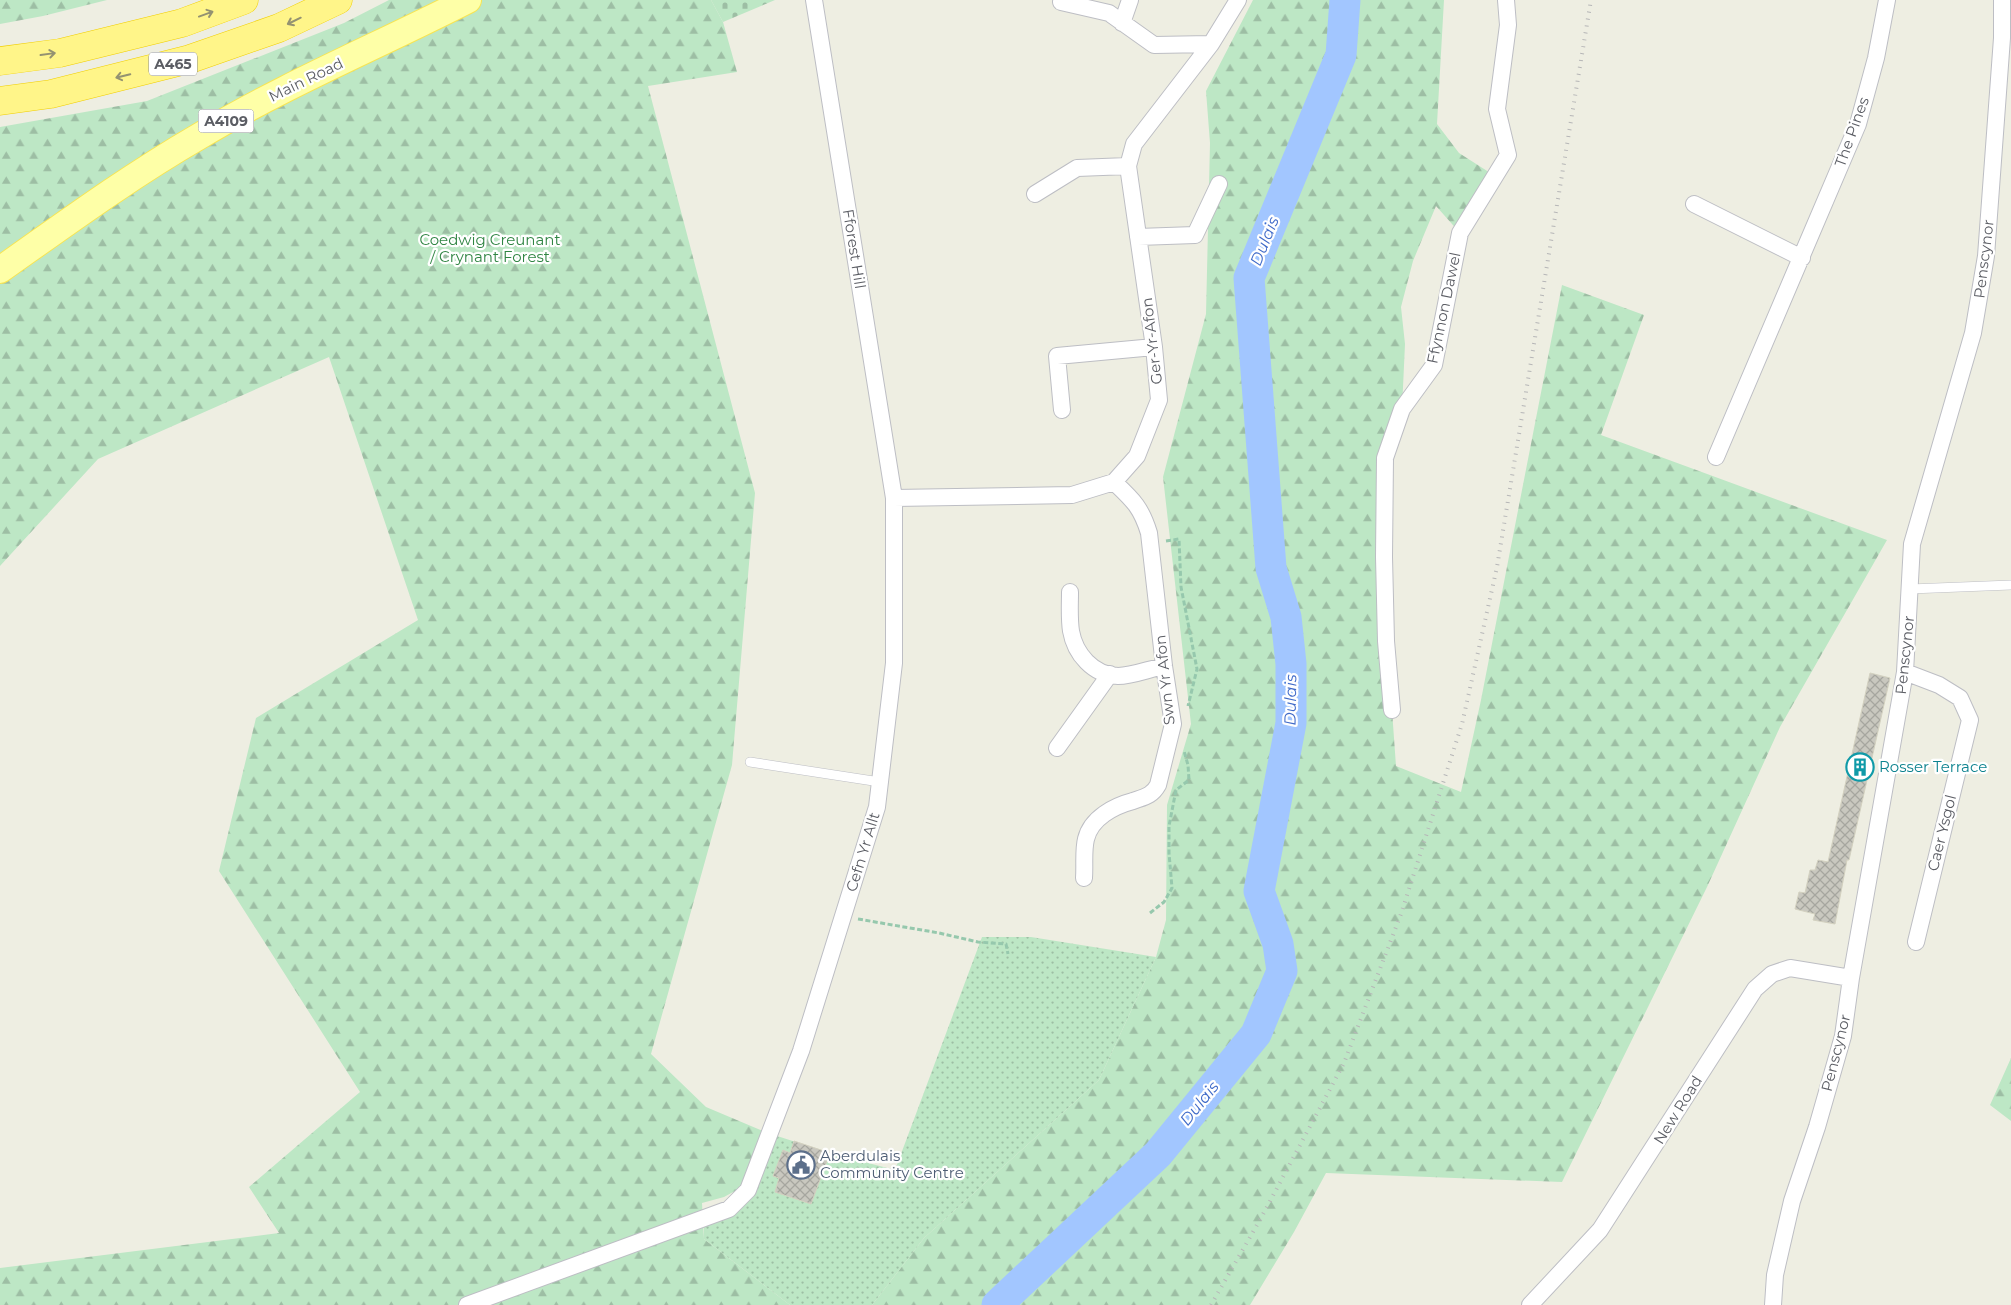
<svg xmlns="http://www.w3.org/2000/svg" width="2011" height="1305" font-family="Montserrat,sans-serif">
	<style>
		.forest { fill: url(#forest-firs) }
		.cemetery { fill: url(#cemetery-stones) }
		.park { fill: url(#park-dots) }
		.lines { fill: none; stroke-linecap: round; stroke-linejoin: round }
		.river { stroke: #a2c6ff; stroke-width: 31 }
		.building { fill: url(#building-cross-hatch); stroke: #d3d1c0 }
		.lane-casing { stroke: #bdbec4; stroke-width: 10 }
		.street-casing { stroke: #bdbec4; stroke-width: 18 }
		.primary-casing { stroke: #f8e552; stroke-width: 28 }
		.highway-casing { stroke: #f1ce00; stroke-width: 29 }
		.path { stroke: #96c8ad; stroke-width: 3; stroke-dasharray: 5 2.5; stroke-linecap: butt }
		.lane { stroke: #fff; stroke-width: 9 }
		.street { stroke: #fff; stroke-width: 16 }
		.primary { stroke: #feffa7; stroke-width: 26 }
		.highway { stroke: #fff589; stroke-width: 28 }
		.rail { stroke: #b6b6b7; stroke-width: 4; stroke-dasharray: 1 6; stroke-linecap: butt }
		.oneway { stroke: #949271 }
		.labels { text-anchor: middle; stroke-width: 4.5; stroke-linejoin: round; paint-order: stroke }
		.shield { fill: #fff; stroke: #8c8e92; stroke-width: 1 }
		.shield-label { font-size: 14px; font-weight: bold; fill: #5b5d64 }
		.street-label { font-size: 15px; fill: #5b5d64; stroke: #fff }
		.park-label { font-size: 15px; fill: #308543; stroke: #fff }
		.culture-label { font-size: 15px; fill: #0d838f; stroke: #fff; text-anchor: start }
		.service-label { font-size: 15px; fill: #4e5e75; stroke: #fff; text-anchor: start }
		.water-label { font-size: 16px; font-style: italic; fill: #3f6ac8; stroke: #fff }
	</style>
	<defs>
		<pattern id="forest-firs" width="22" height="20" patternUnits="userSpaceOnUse" patternTransform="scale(1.25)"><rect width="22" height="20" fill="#bde7c5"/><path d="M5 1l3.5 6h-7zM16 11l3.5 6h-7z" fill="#9dbea4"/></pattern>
		<pattern id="cemetery-stones" width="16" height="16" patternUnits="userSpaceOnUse" patternTransform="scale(1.25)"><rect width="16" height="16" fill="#bde7c5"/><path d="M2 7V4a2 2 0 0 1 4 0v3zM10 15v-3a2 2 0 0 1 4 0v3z" fill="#9dbea4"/></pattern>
		<pattern id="park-dots" width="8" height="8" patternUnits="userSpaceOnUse" patternTransform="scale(1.25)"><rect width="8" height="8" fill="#bde7c5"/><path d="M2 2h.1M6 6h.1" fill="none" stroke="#9dbea4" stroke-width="1.8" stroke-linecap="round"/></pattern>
		<pattern id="building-cross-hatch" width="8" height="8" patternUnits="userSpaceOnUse" patternTransform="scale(1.25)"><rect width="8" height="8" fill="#c9c8bf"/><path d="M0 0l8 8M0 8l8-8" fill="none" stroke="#a6a69f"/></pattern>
	</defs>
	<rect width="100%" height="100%" fill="#eeeee2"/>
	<path class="forest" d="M0,0H107L43,16L0,24Z
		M389,0H711L723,22L737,72L648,86L755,493L732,765L651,1054L706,1107L765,1132L746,1185L724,1197L702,1203L704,1239L790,1305H0V1268L279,1233L249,1187L360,1092L219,871L256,718L418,620L329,357L98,459L0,566V127L147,101L344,23Z
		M1253,0H1444L1437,124L1459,153L1495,176L1460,233L1436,206L1413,261L1401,307L1405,344L1402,409L1385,459L1392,710L1396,766L1461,792L1481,700L1562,285L1644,315L1601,435L1887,540L1780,727L1707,887L1562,1182L1326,1173L1294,1232L1250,1305H872L924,1238L1099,1080L1156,957L1166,920L1167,805L1191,724L1163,477L1206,314L1210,143L1206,91Z
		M2011,1058V1121L1990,1105Z"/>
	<path class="cemetery" d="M711,0H775L723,22Z"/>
	<path class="park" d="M982,937H1031L1156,957L1099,1080L924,1238L872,1305H790L704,1239V1227L729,1216L774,1135L830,1153L895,1170Z"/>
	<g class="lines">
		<path class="river" d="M997,1305L1158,1154L1256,1034L1282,971L1278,944L1259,891L1291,723V664L1286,617L1271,568L1249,278L1341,55L1345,0"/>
	</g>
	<path class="building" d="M1870,673L1890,678L1849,860H1847L1835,924L1813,920L1815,914L1795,909L1799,892L1805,893L1810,870H1815L1818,860L1828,862Z
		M794,1141L830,1153L811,1204L775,1192L779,1178L773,1176L783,1150L790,1153Z"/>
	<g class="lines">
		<g class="lane-casing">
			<path id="lane" d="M1910,589L2011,585
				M750,762L880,782"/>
		</g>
		<g class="street-casing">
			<path id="street" d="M1061,2L1109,13L1154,45L1211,44
				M1122,23L1130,0
				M1035,194L1077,168L1128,166
				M1694,204L1802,258
				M1138,237L1195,235L1219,184
				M1062,410L1057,356L1154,347
				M1716,457L1858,124L1876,58L1887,0
				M894,498L1072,495L1114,482L1137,456L1159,400L1154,347L1128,166L1134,144L1211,44L1238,0
				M1070,592C1070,604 1069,618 1071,631C1075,654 1093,675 1118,676C1132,676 1149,669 1164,666
				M1905,672L1939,685L1960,698L1970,720L1916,942
				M1392,710L1386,641L1384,557L1385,458L1402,409L1434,365L1460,233L1508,155L1497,109L1508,25L1506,0
				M1057,748L1110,674
				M1084,878C1085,866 1083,851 1086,839C1091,818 1114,806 1133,801C1144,797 1152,796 1158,785L1173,724L1164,666L1149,533C1141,507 1133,500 1114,482
				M467,1305L729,1209L748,1190L801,1051L877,807L894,663V498L814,0
				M1530,1305L1600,1230L1755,989L1772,974L1790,968L1851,978
				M1773,1305L1775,1275L1792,1201L1817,1127L1843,1036L1851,978L1905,672L1912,544L1973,333L1986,256L2002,38V0"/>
		</g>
		<g class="primary-casing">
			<path id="primary" d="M0,270C65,224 129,177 198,137C284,85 378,46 468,0"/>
		</g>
		<g class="highway-casing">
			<path id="highway" d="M0,61L60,53L182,23L244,0
				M0,101L51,94L190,59L279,28L338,0"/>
		</g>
		<path class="path" d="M1166,541L1179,539L1181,587L1197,669L1188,706
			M1150,913L1164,902L1172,888L1169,853V826L1176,790L1189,780L1188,765L1184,751
			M858,919L939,933L978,942L1006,944L1008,954"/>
		<use href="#lane" class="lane"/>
		<use href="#street" class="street"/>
		<use href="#primary" class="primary"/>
		<use href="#highway" class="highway"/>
		<path class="rail" d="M1211,1305L1261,1218L1344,1063L1401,914L1462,724L1497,567L1591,0"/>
	</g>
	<defs><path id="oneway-shaft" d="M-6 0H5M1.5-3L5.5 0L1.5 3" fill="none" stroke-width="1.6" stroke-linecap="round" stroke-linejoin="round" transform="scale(1.25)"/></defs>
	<g class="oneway">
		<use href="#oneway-shaft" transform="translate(206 14) rotate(-20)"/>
		<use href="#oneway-shaft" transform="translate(294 21) rotate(154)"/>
		<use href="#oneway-shaft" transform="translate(48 54) rotate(-8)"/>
		<use href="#oneway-shaft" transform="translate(123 76) rotate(166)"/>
	</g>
	<defs>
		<g id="building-ring" transform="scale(1.4375)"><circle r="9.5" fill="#fff" stroke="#0f9aa8" stroke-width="1.5"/><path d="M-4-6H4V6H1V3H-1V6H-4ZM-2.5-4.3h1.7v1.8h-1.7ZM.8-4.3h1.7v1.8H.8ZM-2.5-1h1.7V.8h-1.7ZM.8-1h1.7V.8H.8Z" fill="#0f9aa8"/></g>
		<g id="civic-ring" transform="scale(1.4375)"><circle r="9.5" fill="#fff" stroke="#5c6f8a" stroke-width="1.5"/><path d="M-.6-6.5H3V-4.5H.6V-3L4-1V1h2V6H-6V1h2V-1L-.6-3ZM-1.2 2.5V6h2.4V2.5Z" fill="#5c6f8a"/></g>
	</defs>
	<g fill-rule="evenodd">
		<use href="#building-ring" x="1860" y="767"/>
		<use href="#civic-ring" x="801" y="1165"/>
	</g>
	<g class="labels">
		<g class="shield">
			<rect x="149" y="52.5" width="48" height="23" rx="4"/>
			<rect x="198.5" y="109.5" width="55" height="23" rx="4"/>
		</g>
		<g class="shield-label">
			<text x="173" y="69">A465</text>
			<text x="226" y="126">A4109</text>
		</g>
		<g class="street-label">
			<text transform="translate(306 80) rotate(-26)" y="5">Main Road</text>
			<text transform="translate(1852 132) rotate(-70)" y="5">The Pines</text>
			<text transform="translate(854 249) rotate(81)" y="5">Fforest Hill</text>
			<text transform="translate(1984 259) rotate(-83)" y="5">Penscynor</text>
			<text transform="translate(1444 308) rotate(-78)" y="5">Ffynnon Dawel</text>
			<text transform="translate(1152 341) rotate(-97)" y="5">Ger-Yr-Afon</text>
			<text transform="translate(1905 655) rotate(-84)" y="5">Penscynor</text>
			<text transform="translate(1165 680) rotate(-96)" y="5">Swn Yr Afon</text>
			<text transform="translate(1942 833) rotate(-76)" y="5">Caer Ysgol</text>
			<text transform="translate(863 852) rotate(-73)" y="5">Cefn Yr Allt</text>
			<text transform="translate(1836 1053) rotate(-76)" y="5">Penscynor</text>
			<text transform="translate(1678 1110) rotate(-58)" y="5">New Road</text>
		</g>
		<g class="park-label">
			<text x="490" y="245">Coedwig Creunant<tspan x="490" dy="17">/ Crynant Forest</tspan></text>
		</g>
		<g class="culture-label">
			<text x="1879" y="772">Rosser Terrace</text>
		</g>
		<g class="service-label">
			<text x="820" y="1161">Aberdulais<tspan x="820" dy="17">Community Centre</tspan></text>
		</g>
		<g class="water-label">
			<text transform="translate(1264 241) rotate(-68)" y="6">Dulais</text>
			<text transform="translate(1290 700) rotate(-89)" y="6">Dulais</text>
			<text transform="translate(1199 1103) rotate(-51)" y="6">Dulais</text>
		</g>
	</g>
</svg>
